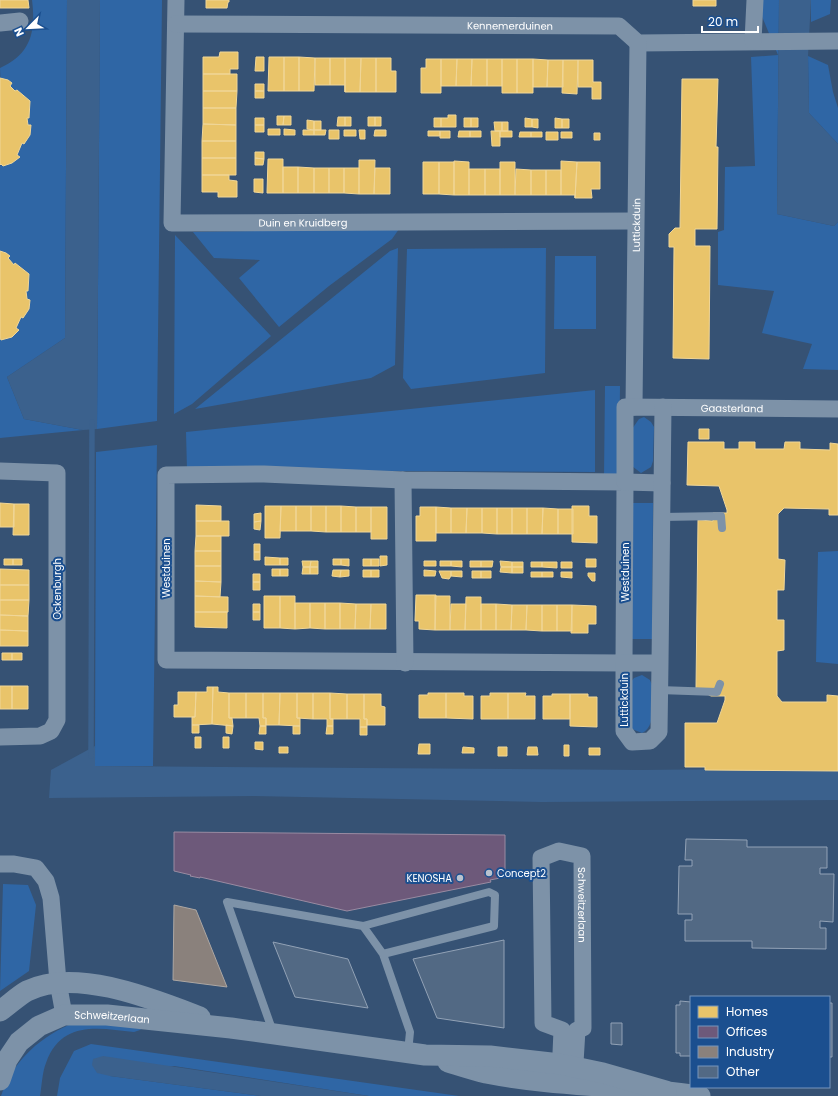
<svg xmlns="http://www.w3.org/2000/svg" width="838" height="1096" font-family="Poppins,sans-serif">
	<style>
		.green { fill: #2f66a5 }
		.water { fill: #3b618d }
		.homes { fill: #e9c46a; stroke: #f0d697 }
		.offices { fill: #6d597a; stroke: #998ba2 }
		.industry { fill: #8a817c; stroke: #ada7a3 }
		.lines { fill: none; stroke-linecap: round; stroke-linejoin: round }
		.stream { stroke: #3b618d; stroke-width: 5.5 }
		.building { fill: #526984; stroke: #92a2b6 }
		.service { stroke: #7d92a8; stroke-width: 8 }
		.minor { stroke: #7d92a8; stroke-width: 17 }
		.tertiary { stroke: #7d92a8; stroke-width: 21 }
		.poi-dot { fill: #b9c2ce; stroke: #1b4f8f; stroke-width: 1.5 }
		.labels { text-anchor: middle; stroke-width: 4; stroke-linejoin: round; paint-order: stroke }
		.street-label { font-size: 10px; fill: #fff; stroke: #1b4f8f }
		.poi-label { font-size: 10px; fill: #fff; stroke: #1b4f8f; text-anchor: start }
	</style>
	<rect width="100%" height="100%" fill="#365274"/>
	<path class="green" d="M32,0H67L65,338L7,377L24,419L83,430L0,438V166L4,164L0,68C31,54 36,32 32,0Z
		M100,0H162L157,421L97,429Z
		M761,0H779L777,214L834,226L838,222V370L803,369L812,344L762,333L774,291L718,285V232L724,230L725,167L755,166L751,57L778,55L761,14Z
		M811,0H831L830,14L811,22Z
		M808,56L828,65L833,92L838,108V144L809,113Z
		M399,229L392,239L329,286L279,327L239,278L260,260L214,258L193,232Z
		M175,235L271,336L192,404L174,414Z
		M398,248L395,365L371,378L195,409L390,251Z
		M546,248L545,373L411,389L403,378L407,249Z
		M555,256H596V329H554Z
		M605,386H620L619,477H604Z
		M595,390V472L187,470L186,432Z
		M644,417L651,422L654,427L653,461L651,467L641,473L632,466V429L639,419Z
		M157,445L153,766H95L96,452Z
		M630,503H653L652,639H629Z
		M838,551V664L816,662L818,552Z
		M642,675L650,680L652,685C652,699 657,726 642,733L632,729L630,683L634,678Z
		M3,884L28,885L36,905L29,971L0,991Z
		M76,1022L143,1027L140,1030L134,1032C99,1028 61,1020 46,1063C42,1073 42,1085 40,1096H1C13,1060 42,1035 76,1022Z
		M91,1044L459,1096H369L174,1066L110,1076L261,1096H57L60,1078L74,1051Z"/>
	<path class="water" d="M67,0H100L97,429L83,430L24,419L7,377L65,338Z
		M779,0H811L808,56L809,113L838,144V222L834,226L777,214Z
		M95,746V766L641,770L838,768V800L542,802L254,796L49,798L51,770Z
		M103,1056L369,1096H261L110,1076L97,1073L92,1065L93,1059Z"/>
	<path class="homes" d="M0,0H28L29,8H0Z
		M206,0H229V2H228L227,8H206Z
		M693,0H716V6H693Z
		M220,52H238V69H230V74H203V57H219Z
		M256,57H264V71H255Z
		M269,57H284V91H268Z
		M284,57H299V91H284Z
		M299,57L315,58L314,91H299Z
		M315,58H330V85H315Z
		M330,58H345V92V85H330Z
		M345,58H361L360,92H345Z
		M361,58H376V92H360Z
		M376,58H391V71H396V92H376Z
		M426,59H441V93H421V68H426Z
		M441,59H457L456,86H441Z
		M457,59H472L471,86H456Z
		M472,59H487V86H471Z
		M487,59H502V86H487Z
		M502,59H517V93H502Z
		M517,59H533V93H517Z
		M533,59L548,60L547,87H533Z
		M548,60H563V87H547Z
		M563,60H578L577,94L562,93Z
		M578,60H593V82H601V99H592V87H578Z
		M203,74H237V91H203Z
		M0,78L8,80L12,83L10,86L15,91L17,90L30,101L29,118H27L28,125H31L30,135L24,144L22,143L17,155L20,157L12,163L3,166L1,164L0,165Z
		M682,79H718L716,147H718L717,229H695V246H710L709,359L673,358L674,247H669V234L675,228H680Z
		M255,84H264V91H255Z
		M203,91H237L236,108H203Z
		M255,91H264V98H255Z
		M203,108H236V125L203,124Z
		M448,115H456V127H441V118H448Z
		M277,116H284L283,125H277Z
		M284,116H291V125H283Z
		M338,117H345V126H337Z
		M345,117H351V126H345Z
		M368,117H375V126H368Z
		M375,117H381V126H375Z
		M255,118H264V125H255Z
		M434,118H441V127H434Z
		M464,118H471V127H464Z
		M471,118H478V127H471Z
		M525,118L532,119V127H525Z
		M555,118L562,119V128H555Z
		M532,119H538V128L532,127Z
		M562,119H569V128H562Z
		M307,120L314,121V130L307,129Z
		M314,121H321V130H314Z
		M494,122H502V131H495Z
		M502,122H508V131H502Z
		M203,124L236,125V141H202Z
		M255,125H264V132H255Z
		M268,129H280V135H268Z
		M284,129L295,130V135H284Z
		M303,130H314V135H303Z
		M314,130H326L325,135H314Z
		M329,130H339V139H329Z
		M344,130H356V136H344Z
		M359,130H365V139H360Z
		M375,130H386V136H374Z
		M428,131H440V136H428Z
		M440,131H450V138H440Z
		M459,131H470V137H458Z
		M470,131H481V137H470Z
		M491,131H500V146H492Z
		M500,131H512V137H500Z
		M520,132H531V137H519Z
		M531,132H542V137H531Z
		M546,132H558V140H546Z
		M561,132H572V138H561Z
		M594,133H600V140H594Z
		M202,141H236V158H202Z
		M255,152H264V159L255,158Z
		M202,158H236V175H202Z
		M255,158L264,159L263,165H255Z
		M268,159H283V193H267Z
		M359,160H375L374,194H359Z
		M454,161L469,162V195H454Z
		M561,161L577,162L575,198V195H561Z
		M423,162H439V194H423Z
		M439,162H454V195L439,194Z
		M500,162H515V195H500Z
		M577,162H600V189H591L592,198H575Z
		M283,167H298V193H283Z
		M298,167L314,168V193H298Z
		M314,168H329V193H314Z
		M329,168H344V193H329Z
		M344,168H359V194L344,193Z
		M375,168H390V194H374Z
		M469,169H485V195H469Z
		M485,169H500V195H485Z
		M516,169L531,170V195H515Z
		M531,170H546V195H531Z
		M546,170H561V195H546Z
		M202,175H229V180L237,181V197H218V192H202Z
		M254,179H263V193L254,192Z
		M0,251L6,253L10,256L8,258L14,265L15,263L29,274L28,291H26L27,299L30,300L29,309L23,318L21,317L16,328L19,330L12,337L1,340L0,338Z
		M699,429H709V439H699Z
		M688,442H724V449H739V442H755V449H784L785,442H800V449L830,450V443L838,444V515H829V509L784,508L778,514V559L785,560L784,590H777V620H784V650L777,651V696L782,702H827V695L838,696V771L705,770V767H685V723H717L725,700V696H711L696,688L698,520L713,521V513H727V510L719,486L687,485Z
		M0,503L14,504V527H0Z
		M14,504H29V535H13Z
		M196,505L221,506V521H196Z
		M265,506H281L280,538H265Z
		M281,506H296V531H280Z
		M296,506H311V531H296Z
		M311,506H326V532L311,531Z
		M326,506H341V532H326Z
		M341,506L356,507V532H341Z
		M572,506H589V516H597V543L572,542Z
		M356,507H371V532H356Z
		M371,507H387V539H371Z
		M420,507H436V541H416V516H420Z
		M436,507L451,508V533H436Z
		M451,508H467L466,533H451Z
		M467,508H482V533H466Z
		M482,508H497V534L482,533Z
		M497,508H512V534H497Z
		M512,508H527V534H512Z
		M527,508H543L542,534H527Z
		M543,508L558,509V534H542Z
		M558,509H573V534H558Z
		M261,513V521L254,522V514Z
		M196,521H229V536H196Z
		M261,521L260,530L254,529V522Z
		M196,536H221V551H195Z
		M254,544H260V552H254Z
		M195,551H221V566H195Z
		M254,552H260V560H254Z
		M380,556H387V565L380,566Z
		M265,557L280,558V565H265Z
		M280,558H288V565H280Z
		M4,559H13V565H4Z
		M13,559H22V565H13Z
		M333,559H341V565H333Z
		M341,559H349V566L341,565Z
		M363,559H371V566H363Z
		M371,559H379V566H371Z
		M586,559H596V567H586Z
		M302,561H311L310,567H303Z
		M311,561H318V567H310Z
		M424,561H436V566H424Z
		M440,561H451V566H440Z
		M451,561H462V567L451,566Z
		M470,561H481V567H470Z
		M481,561H493L492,567H481Z
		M500,561L512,562V567H501Z
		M512,562H523V567H512Z
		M531,562H542V567H531Z
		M542,562H557V568L542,567Z
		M561,562H572V568H561Z
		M195,566H221V582L195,581Z
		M303,567H310V574H302Z
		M310,567H318V574H310Z
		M501,567H512V573L500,572Z
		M512,567H523V573H512Z
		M0,569L29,570V585H0Z
		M272,569H280V576H272Z
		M280,569H288V576H280Z
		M333,570H341L340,577L332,576Z
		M341,570H349V576L340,577Z
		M363,570H371V577H363Z
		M371,570H379V577H371Z
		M424,570L436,571L435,576H424Z
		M439,571H451V576L449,579L442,578Z
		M451,571H462V577L451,576Z
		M472,571H481V578H472Z
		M481,571H491V578H481Z
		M531,572H542V577H531Z
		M542,572H553V577H542Z
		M561,572H572V578L561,577Z
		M588,573H595V581H592L588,576Z
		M253,574H260V582H253Z
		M195,581L221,582L220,597L195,596Z
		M253,582H260V590H253Z
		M0,585H29V600H0Z
		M416,595H436L435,630L419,629V621H415Z
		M195,596L228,597V612H195Z
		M264,596H280V628H264Z
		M280,596H295V629L280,628Z
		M435,596H450V630H435Z
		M466,597H481V630H465Z
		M0,600H29L28,616L0,615Z
		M295,603H310V628L295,629Z
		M310,603H325V629L310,628Z
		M325,603H340V629H325Z
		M340,603L356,604L355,629H340Z
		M253,604H260V612H253Z
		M356,604H371L370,629H355Z
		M371,604H386V629H370Z
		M451,604H466L465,630H450Z
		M481,604H496V630H481Z
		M496,604L512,605L511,630H496Z
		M512,605H527L526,630H511Z
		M527,605H542V631L526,630Z
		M542,605H557V631H542Z
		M557,605H572V631H557Z
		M572,605L596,606V624H588V633H571Z
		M195,612H227V628L195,627Z
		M253,612H260V620H253Z
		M0,615L28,616V631L0,630Z
		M0,630L28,631V646H0Z
		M2,653H12V660H2Z
		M12,653H22V660H12Z
		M0,686H12V709H0Z
		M12,686H28V709H12Z
		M207,687H213L212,724L192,725V717H195L196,692H207Z
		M213,687H218V692L229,693V718H232L233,726L212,724Z
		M178,692H196L195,717H174V705H178Z
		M229,693H246V718H229Z
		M246,693H263V718H266V726H260L259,718H246Z
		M263,693H280L279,725H266V718H263Z
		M280,693H297V718H300V726L279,725Z
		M297,693H313V719L297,718Z
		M313,693H330V719H333V726H327V719H313Z
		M330,693L347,694V719H330Z
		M428,693H446V718H419V695H428Z
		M446,693H464V696H473V719L446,718Z
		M490,693H508V719H481V696H490Z
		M508,693H526L525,696H535V719H508Z
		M347,694H364V719H367V727H360V719H347Z
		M364,694H381V706L385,707V725H367V719H364Z
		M552,694H570V719H543V696H552Z
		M570,694H588V697H597V727L570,726Z
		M192,725H199V733H192Z
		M226,725L233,726L232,734L226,733Z
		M260,726H266V734H259Z
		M293,726H300V734H293Z
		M327,726H333V734H326Z
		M360,727H367V735H360Z
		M195,737H201V748H195Z
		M223,737H229V748H223Z
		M255,742H263V750L255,749Z
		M419,744H430V754H418Z
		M564,745H569V756H564Z
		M279,747H288V753H279Z
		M463,747L474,748V753H462Z
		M498,747H507V756H498Z
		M528,747H537L538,755H527Z
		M589,748H600V755H589Z"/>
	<path class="offices" d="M174,832L505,835V877L490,880L491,882L347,911L200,877V878L190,876L191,875L174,871Z"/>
	<path class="industry" d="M174,905L196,910L227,987L173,980Z"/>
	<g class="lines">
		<path class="stream" d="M91,756L92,422"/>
	</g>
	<path class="building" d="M686,839L747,840V847H827V868H820V874H834L833,922L820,921V928H826V949L752,948V941H685V920H692V914H678L679,866H692V860H685Z
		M504,940V1028L437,1018L413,959Z
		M273,942L348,959L368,1008L295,997Z
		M680,1001L691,1002V1056H680V1053H676V1005H680Z
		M829,1003H832V1057H829Z
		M611,1023H622V1045L611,1044Z"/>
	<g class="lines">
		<path class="service" d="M662,517L721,516L722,528
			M659,690L717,692L720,684
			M363,926L489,892L495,895L494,926L383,954
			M273,1032L227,902L363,926L383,954L410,1032L408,1052"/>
		<g class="minor">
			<path id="s1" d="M176,0L172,223L635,221"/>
			<path d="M0,23L20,21"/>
			<path id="s2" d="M176,24L619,26L638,43L838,41"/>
			<path d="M753,41L755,0"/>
			<path id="s3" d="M634,407L638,43"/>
			<path d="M0,471L57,473V720L51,731L40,736L0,737"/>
			<path d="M264,474L403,480L625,482L624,663L166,660V475Z"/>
			<path d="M403,480L405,663"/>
			<path id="s4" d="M662,483L625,482V407L838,409"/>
			<path d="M660,663H624V731L632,742L650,741L659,732L660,663L663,407"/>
			<path d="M0,864H14L36,868L46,881L51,898L58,982L64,1015"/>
			<path id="s5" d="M560,1076L562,1030L543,1023L541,858L559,851L582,856L583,1028L577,1030L574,1079"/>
		</g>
		<g class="tertiary">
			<path d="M0,1011C9,1005 18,996 27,991C75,967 153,999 200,1017"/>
			<path d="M448,1062C461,1066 473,1070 486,1073C557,1087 629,1085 700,1096"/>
			<path id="s6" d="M0,1080L7,1060L19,1042L39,1026L64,1015H107L231,1028L425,1055L490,1056L560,1064L603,1073L666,1091"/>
		</g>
	</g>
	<g class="poi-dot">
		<circle cx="489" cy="873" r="4"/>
		<circle cx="460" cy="878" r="4"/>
	</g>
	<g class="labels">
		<g class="street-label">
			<text dy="4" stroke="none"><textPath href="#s2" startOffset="334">Kennemerduinen</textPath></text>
			<text dy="4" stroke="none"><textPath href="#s1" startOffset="354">Duin en Kruidberg</textPath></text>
			<text dy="4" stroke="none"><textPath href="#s3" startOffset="182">Luttickduin</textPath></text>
			<text dy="4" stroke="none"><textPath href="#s4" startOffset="219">Gaasterland</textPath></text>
			<text transform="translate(166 568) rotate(-90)" y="4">Westduinen</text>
			<text transform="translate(625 572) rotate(-90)" y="4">Westduinen</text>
			<text transform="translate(57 589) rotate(-90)" y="4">Ockenburgh</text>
			<text transform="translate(624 700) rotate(-90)" y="4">Luttickduin</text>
			<text dy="4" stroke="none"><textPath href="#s5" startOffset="323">Schweitzerlaan</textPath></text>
			<text dy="4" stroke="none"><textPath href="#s6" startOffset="144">Schweitzerlaan</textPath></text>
		</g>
		<g class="poi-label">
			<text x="497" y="877">Concept2</text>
			<text x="452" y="882" text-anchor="end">KENOSHA</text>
		</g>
	</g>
	<rect x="690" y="996" width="140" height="92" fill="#1b4f8f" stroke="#7695bc"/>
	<rect x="698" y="1006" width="20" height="12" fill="#e9c46a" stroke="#7695bc"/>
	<text x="726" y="1016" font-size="12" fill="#ffffff">Homes</text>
	<rect x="698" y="1026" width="20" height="12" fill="#6d597a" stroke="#7695bc"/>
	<text x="726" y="1036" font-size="12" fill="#ffffff">Offices</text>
	<rect x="698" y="1046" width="20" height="12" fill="#8a817c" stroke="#7695bc"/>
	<text x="726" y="1056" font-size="12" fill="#ffffff">Industry</text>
	<rect x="698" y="1066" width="20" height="12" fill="#526984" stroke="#7695bc"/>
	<text x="726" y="1076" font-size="12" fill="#ffffff">Other</text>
	<g transform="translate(28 28) rotate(246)" stroke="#1b4f8f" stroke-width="3" paint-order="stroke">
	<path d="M0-3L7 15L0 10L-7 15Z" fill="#ffffff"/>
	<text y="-6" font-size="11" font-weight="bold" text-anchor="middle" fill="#ffffff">N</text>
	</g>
	<path d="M702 26v6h56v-6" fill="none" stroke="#ffffff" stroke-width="2"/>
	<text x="708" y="26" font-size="12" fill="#ffffff" stroke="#1b4f8f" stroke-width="3" paint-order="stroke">20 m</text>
</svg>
